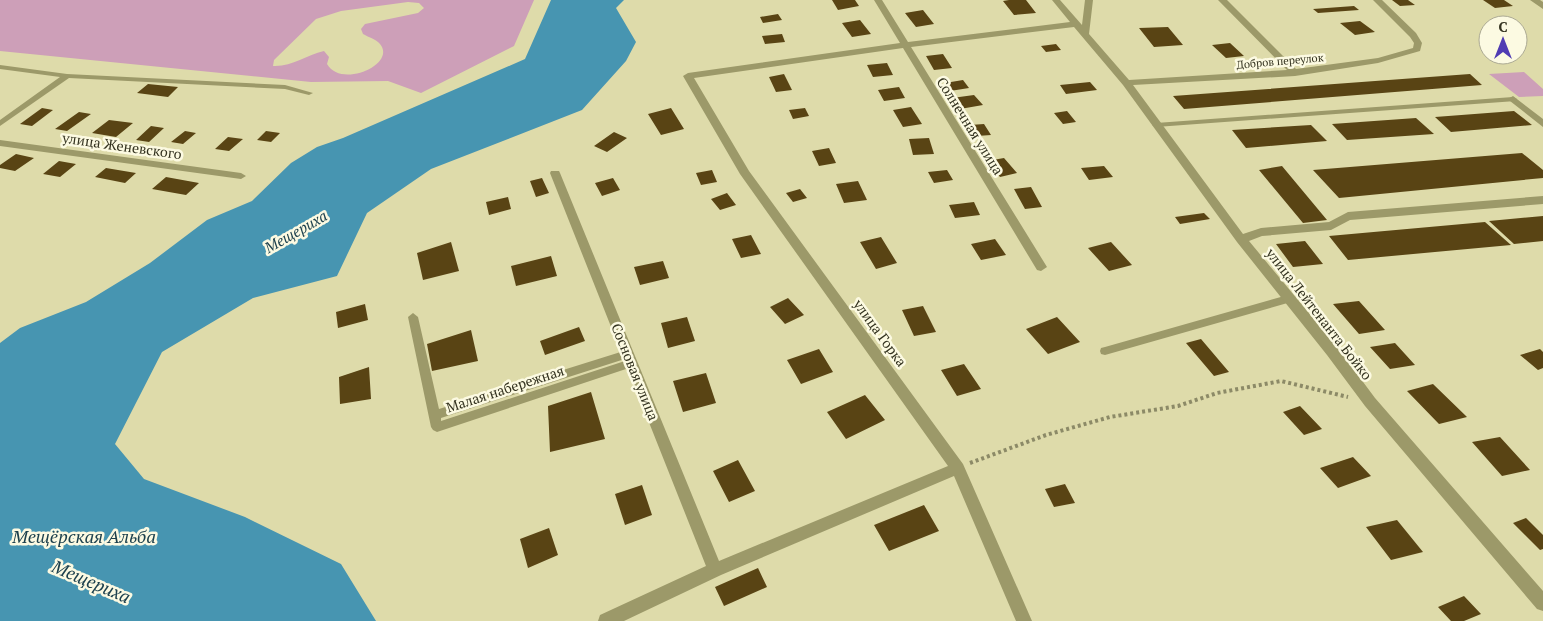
<svg xmlns="http://www.w3.org/2000/svg" width="1543" height="621" font-family="'PT Serif',serif">
	<style>
		.green { fill: #cd9fb8; fill-rule: evenodd }
		.water { fill: #4795b1 }
		.building { fill: #594414 }
		.lines { fill: none; stroke-linecap: round; stroke-linejoin: round }
		.path { stroke: #8c8a67; stroke-width: 4; stroke-dasharray: 3 3; stroke-linecap: butt }
		.lane { fill: #9c9969; fill-rule: evenodd }
		.street { fill: #9c9969; fill-rule: evenodd }
		.labels { text-anchor: middle; stroke-width: 5; stroke-linejoin: round; paint-order: stroke }
		.far-street-label { font-size: 11px; fill: #33321f; stroke: #fcfae2 }
		.street-label { font-size: 14px; fill: #33321f; stroke: #fcfae2 }
		.water-label { font-size: 15px; font-style: italic; fill: #1c404d; stroke: #fcfae2 }
		.near-water-label { font-size: 18px; font-style: italic; fill: #1c404d; stroke: #fcfae2 }
	</style>
	<rect width="100%" height="100%" fill="#dedbaa"/>
	<path class="green" d="M0,0H534L514,46L421,93L388,81L311,82L0,51ZM408,2L419,3L424,8L418,13L365,24L361,29L363,34C368,37 376,39 380,44C397,64 341,89 327,64L329,57L324,51C306,55 292,67 273,66L274,60L316,19L341,11Z
		M1524,72L1543,89V96L1519,97L1489,74Z"/>
	<path class="water" d="M551,0H624L616,8L636,42L626,61L582,110L431,169L367,213L337,276L253,298L162,352L115,444L144,479L245,517L341,564L376,621H0V343L20,328L86,302L150,263L207,220L252,201L291,163L317,147L343,138L525,59Z"/>
	<path class="building" d="M832,0H855L859,6L838,10Z
		M1009,0H1026L1036,13L1014,15L1003,1Z
		M1392,0H1408L1415,5L1400,6Z
		M1483,0H1504L1513,6L1495,8Z
		M1354,6L1359,10L1318,13L1313,9Z
		M923,10L934,24L916,27L905,13Z
		M778,14L782,20L763,23L760,17Z
		M860,20L871,34L852,37L842,23Z
		M1360,21L1375,32L1355,35L1340,23Z
		M1168,27L1183,45L1154,47L1139,28Z
		M782,34L785,42L765,44L762,36Z
		M1230,43L1244,56L1226,58L1212,45Z
		M1056,44L1061,50L1046,52L1041,46Z
		M943,54L952,68L934,70L926,56Z
		M887,63L893,75L873,77L867,65Z
		M784,74L792,90L776,92L769,77Z
		M1470,74L1482,85L1184,109L1173,96Z
		M963,80L969,88L950,91L945,83Z
		M1090,82L1097,90L1066,94L1060,85Z
		M148,84L178,87L168,97L137,93Z
		M899,87L905,98L884,101L878,90Z
		M974,95L983,105L960,109L952,98Z
		M911,107L922,124L903,127L893,110Z
		M42,108L53,110L32,126L20,124Z
		M671,108L684,129L661,135L648,114Z
		M805,108L809,116L793,119L789,110Z
		M1067,111L1076,122L1063,124L1054,113Z
		M1514,111L1532,125L1451,132L1435,117Z
		M79,112L91,114L67,131L55,129Z
		M1416,118L1434,134L1347,140L1332,124Z
		M109,120L133,123L116,137L92,133Z
		M984,124L991,135L977,136L970,125Z
		M1311,125L1327,141L1246,148L1232,130Z
		M151,126L164,128L149,142L136,140Z
		M185,131L196,133L183,144L171,142Z
		M266,131L280,133L271,142L257,140Z
		M614,132L627,138L607,152L594,146Z
		M228,137L243,139L229,151L215,149Z
		M929,138L934,154L913,155L909,139Z
		M829,148L836,163L819,166L812,151Z
		M1522,153L1543,170V178L1339,198L1313,170Z
		M16,154L34,158L15,171L0,168V165Z
		M1004,158L1017,173L1000,177L987,161Z
		M59,161L76,164L60,177L43,174Z
		M1104,166L1113,177L1089,180L1081,168Z
		M1282,166L1327,220L1303,223L1259,170Z
		M106,168L136,173L125,183L95,177Z
		M712,170L717,182L701,185L696,173Z
		M947,170L953,180L934,183L928,172Z
		M166,177L199,183L186,195L152,189Z
		M542,178L549,193L536,197L530,181Z
		M613,178L620,190L602,196L595,183Z
		M858,181L867,200L844,203L836,184Z
		M1031,187L1042,207L1025,209L1014,189Z
		M800,189L807,198L793,202L786,193Z
		M727,193L736,205L720,210L711,199Z
		M508,197L511,209L489,215L486,202Z
		M974,202L980,215L955,218L949,205Z
		M1204,213L1210,219L1180,224L1175,217Z
		M1543,216V241L1514,244L1489,221Z
		M1485,222L1511,245L1348,260L1329,236Z
		M751,235L761,254L741,258L732,239Z
		M881,237L897,263L876,269L860,242Z
		M995,239L1006,255L981,260L971,244Z
		M1305,241L1323,264L1293,267L1276,244Z
		M451,242L459,271L423,280L417,253Z
		M1111,242L1132,265L1109,271L1088,248Z
		M551,256L557,276L516,286L511,266Z
		M663,261L669,278L640,285L634,267Z
		M788,298L804,315L785,324L770,307Z
		M1359,301L1385,330L1359,334L1333,304Z
		M365,304L368,320L338,328L336,312Z
		M923,306L936,332L914,336L902,310Z
		M687,317L695,341L668,348L661,323Z
		M1057,317L1080,342L1048,354L1026,329Z
		M579,327L585,341L545,355L540,341Z
		M471,330L478,361L432,371L427,344Z
		M1201,339L1229,372L1214,376L1186,343Z
		M1395,343L1415,365L1390,369L1370,347Z
		M819,349L833,372L801,384L787,360Z
		M1540,349L1543,352V368L1538,370L1520,355Z
		M964,364L981,389L957,396L941,370Z
		M369,367L371,399L340,404L339,377Z
		M706,373L716,403L683,412L673,381Z
		M1433,384L1467,417L1439,424L1407,391Z
		M591,392L605,439L550,452L548,406Z
		M865,395L885,420L846,439L827,412Z
		M1300,406L1322,429L1304,435L1283,412Z
		M1500,437L1530,470L1502,476L1472,442Z
		M1353,457L1371,476L1338,488L1320,468Z
		M738,460L755,491L729,502L713,471Z
		M1065,484L1075,503L1054,507L1045,489Z
		M642,485L652,515L625,525L615,494Z
		M924,505L939,531L889,551L874,525Z
		M1526,518L1543,535V549L1540,550L1513,523Z
		M1397,520L1423,552L1391,560L1366,527Z
		M549,528L558,555L528,568L520,539Z
		M758,568L767,587L724,606L715,587Z
		M1464,596L1481,614L1464,621H1451L1438,607Z"/>
	<g class="lines">
		<path class="path" d="M970,463L1046,435L1110,417L1178,406L1217,393L1281,381L1348,397"/>
		<path class="lane" d="M0,65L67,74L285,85L313,93L309,95L285,89L69,78L0,126V120L60,77L0,69Z
			M1513,97L1517,99L1516,101L1156,127L1152,125L1156,123Z
			M1288,295L1291,296L1293,299L1291,302L1105,355L1101,354L1100,351L1101,348L1105,347Z
			M413,313L418,317L439,409L627,350L631,351L632,354L631,357L441,418V421L631,359L635,360L636,363L635,366L437,432L433,430L431,427L408,317Z"/>
		<path class="street" d="M874,0H882L908,42L1070,22L1052,0H1060L1082,25L1085,0H1093L1089,34L1129,80L1287,70L1218,0H1227L1296,69L1378,58L1413,48L1414,43L1410,37L1373,0H1382L1416,33L1422,43L1420,51L1378,63L1295,76L1133,85L1243,234L1261,228L1329,222L1348,212L1543,196V204L1350,220L1331,230L1262,236L1249,241L1337,347L1375,398L1543,591V611L1537,609L1365,406L1327,355L1237,242L1123,85L1074,27L911,47L1047,267L1041,271L1037,270L903,48L694,78L749,171L963,464L1032,621H1016L954,476L721,575L624,621H598L600,615L706,566L550,173L551,171H559L560,173L719,561L948,466L740,174L683,76L688,73L900,43Z
			M1530,0H1540L1543,2V9Z
			M1513,96L1543,119V127L1510,101L1508,99Z
			M0,140L241,173L246,176L241,179L0,146Z"/>
	</g>
	<g class="labels">
		<g class="far-street-label">
			<text transform="translate(1280 61) rotate(-5)" y="4">Добров переулок</text>
		</g>
		<g class="street-label">
			<text transform="translate(970 126) rotate(58)" y="5">Солнечная улица</text>
			<text transform="translate(122 146) rotate(8)" y="5">улица Женевского</text>
			<text transform="translate(1319 314) rotate(52)" y="5">улица Лейтенанта Бойко</text>
			<text transform="translate(880 333) rotate(54)" y="5">улица Горка</text>
			<text transform="translate(635 372) rotate(68)" y="5">Сосновая улица</text>
			<text transform="translate(505 389) rotate(-18)" y="5">Малая набережная</text>
		</g>
		<g class="water-label">
			<text transform="translate(296 232) rotate(-30)" y="5">Мещериха</text>
		</g>
		<g class="near-water-label">
			<text x="84" y="543">Мещёрская Альба</text>
			<text transform="translate(91 582) rotate(23)" y="6">Мещериха</text>
		</g>
	</g>
	<g transform="translate(1503 40)"><circle r="24" fill="#fcfae2" stroke="#acaa94"/>
	<path d="M0-4L9 19L0 12L-9 19Z" fill="#503cb3"/>
	<text y="-8" font-size="14" font-weight="bold" text-anchor="middle" fill="#33321f">С</text>
	</g>
</svg>
